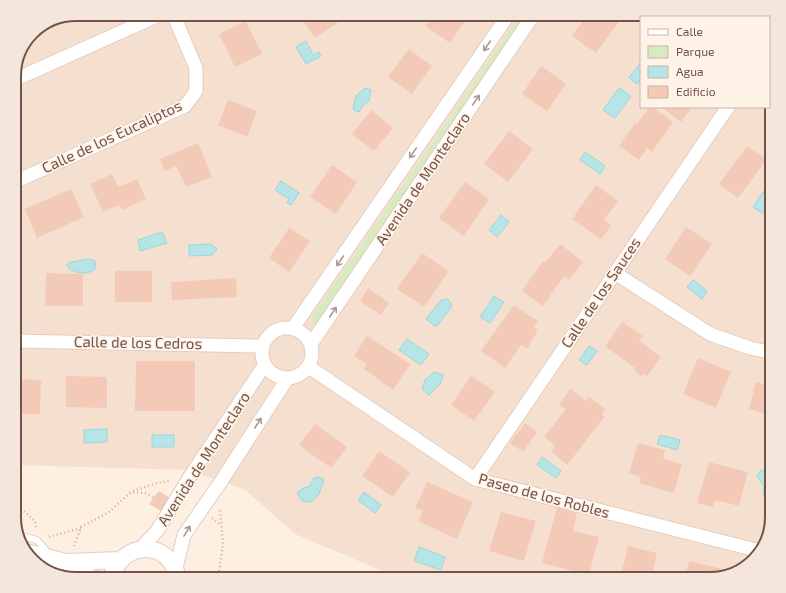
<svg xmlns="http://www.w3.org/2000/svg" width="786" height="593" font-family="'Exo 2',sans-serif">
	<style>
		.residential { fill: #f5e0d0 }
		.green { fill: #d6ebc0 }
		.water { fill: #b6e5e7; stroke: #9bd6d9 }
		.building { fill: #f3c9b8 }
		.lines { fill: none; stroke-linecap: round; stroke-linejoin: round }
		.service-casing { stroke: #e3ccc0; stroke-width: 8 }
		.minor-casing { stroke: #e3ccc0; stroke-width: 15 }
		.tertiary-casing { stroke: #e3ccc0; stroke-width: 18 }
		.path { stroke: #d8ac9c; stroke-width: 2.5; stroke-dasharray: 1 3; stroke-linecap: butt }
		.service { stroke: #fff; stroke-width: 6 }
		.minor { stroke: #fff; stroke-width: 13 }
		.tertiary { stroke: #fff; stroke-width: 16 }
		.oneway { stroke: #ac9791 }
		.labels { text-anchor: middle; stroke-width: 3.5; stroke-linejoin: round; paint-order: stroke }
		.street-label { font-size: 15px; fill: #755247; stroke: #fff3e8 }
		.rim { fill: none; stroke: #755247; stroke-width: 2 }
	</style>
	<rect width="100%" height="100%" fill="#fdefe1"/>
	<path class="residential" d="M76,14H710L719,17H641V107H769V63L772,76V517L759,555L737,573L710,579H401L295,534L244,489L188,470L14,465V72L35,30Z"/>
	<path class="green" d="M521,14H529L320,322L313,324L312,317Z"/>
	<path class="water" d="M306,41L313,55L319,52L321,56L306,64L296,47Z
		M641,62V79L637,84L629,78Z
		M365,88L371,90L369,101L362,106L359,112L353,109L356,96Z
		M619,88L631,96L615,118L603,110Z
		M585,152L605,166L600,174L580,160Z
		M281,181L299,193L291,205L287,203L289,199L275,190Z
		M768,185L772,187V204L765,215L753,207Z
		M501,215L509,222L497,237L489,230Z
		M162,232L167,243L140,251L138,240Z
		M211,244L217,249L212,255L189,256V245Z
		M89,259L95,261L96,268C89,276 72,274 66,265L71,262Z
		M693,280L707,291L702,299L687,287Z
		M494,296L504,302L490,323L480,317Z
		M448,299L452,306L436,327L426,319L441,300Z
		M407,339L429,354L421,365L399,350Z
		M589,346L597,351L587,365L579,360Z
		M434,372L443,375L441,383L429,395L422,389L425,380Z
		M107,429V442L84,443V430Z
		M152,435H174V447H152Z
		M660,435L680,440L677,450L657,444Z
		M542,457L561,471L556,478L537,465Z
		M761,470L769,471L772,474V500L767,499L763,494L764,487L757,475Z
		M320,477L324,480L319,494L311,502L302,501L297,493L303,488L309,487L314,478Z
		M364,492L381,505L375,513L358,500Z
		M419,547L445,557L441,570L414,561Z"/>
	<path class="building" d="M298,14H344L346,17L315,38Z
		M434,14H470L450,43L425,26Z
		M588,14H606L618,23L596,53L572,36Z
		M246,21L262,54L235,67L219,34Z
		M409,49L432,66L412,94L388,77Z
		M541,66L566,84L547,111L522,94Z
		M228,100L257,111L247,137L218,125Z
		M649,107H652L673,122L652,152L647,148L639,160L619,146L635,123L637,124Z
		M661,107H692L681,122Z
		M371,110L393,128L374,151L352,134Z
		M509,131L533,149L508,182L484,164Z
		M198,143L212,177L186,187L176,166L165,171L160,159Z
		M747,146L767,159L738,198L719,184Z
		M332,165L357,182L336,214L310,197Z
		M112,174L118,187L137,179L146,199L122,210L119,205L103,212L90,184Z
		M465,182L489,199L464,236L439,218Z
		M596,185L618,201L604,220L611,226L601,239L572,219Z
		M71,189L84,217L37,238L25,209Z
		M686,227L712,244L690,276L665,259Z
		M289,228L310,241L289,272L269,258Z
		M560,244L583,262L569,280L564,276L543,306L522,291L543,261L546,262Z
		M422,253L449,271L424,307L397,289Z
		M115,271H152V302H115Z
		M46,273L83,274V306H45Z
		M236,278L237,297L172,300L171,282Z
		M771,286H772V322L763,320Z
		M368,288L389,303L381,315L360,301Z
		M514,305L538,321L533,327L538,330L527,349L521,345L505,368L481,351Z
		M622,322L643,336L639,341L661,357L647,376L643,374L641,376L634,370L635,368L605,346Z
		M367,336L410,364L393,390L364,369L367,364L354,356Z
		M698,358L731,372L716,408L683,394Z
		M136,361H195V411H135Z
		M66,376L107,377V408L66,407Z
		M471,376L495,392L474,421L451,405Z
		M14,379L41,380L40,414H14Z
		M756,382L772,386V416L749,409Z
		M570,389L586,401L589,397L605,409L602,414L605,416L567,465L551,451L555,445L544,437L566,409L559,405Z
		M525,423L537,432L523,452L510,443Z
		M315,424L347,447L331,468L299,445Z
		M638,443L665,450L663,459L682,464L674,493L639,483L641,477L629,473Z
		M379,451L410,472L393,497L362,476Z
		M709,462L748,472L739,506L715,500L713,507L697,503Z
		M427,482L473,502L457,539L418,521L423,511L415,508Z
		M159,491L170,498L161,511L149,504Z
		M557,507L577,513L573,531L599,537L589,575L542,563Z
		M501,512L536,521L524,561L489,551Z
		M628,546L657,553L651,579H620Z
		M689,561L731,571L730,574L710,579H685Z"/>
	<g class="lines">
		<g class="service-casing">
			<path id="service" d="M18,535L37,540L49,554"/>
		</g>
		<g class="minor-casing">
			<path id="minor" d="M669,14L673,17
				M14,80L161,14
				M769,82L772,83
				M14,177L21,179L185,106L196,91V68L173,14
				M615,273L710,334L750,348L772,353
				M262 353a25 25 0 1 1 50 0a25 25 0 1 1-50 0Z
				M293,328L509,14
				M14,341L262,346
				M311,344L534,14
				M309,367L475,479L760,551
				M475,479L728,107
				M140,549L157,531L189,478L264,366
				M176,568L184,535L220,483L287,379"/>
		</g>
		<g class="tertiary-casing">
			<path id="tertiary" d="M26,552L66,562L120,560
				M66,562L94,579
				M111,579C121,540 170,538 178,579"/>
		</g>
		<path class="path" d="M133,491L157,483L171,481
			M14,505L18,506L35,521L36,530
			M212,518L221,525
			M49,537L81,528
			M74,546L81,527L108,513L131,492L145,493L154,498
			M218,579L223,544L220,509"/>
		<use href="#service" class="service"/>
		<use href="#minor" class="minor"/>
		<use href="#tertiary" class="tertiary"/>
	</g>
	<defs><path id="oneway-shaft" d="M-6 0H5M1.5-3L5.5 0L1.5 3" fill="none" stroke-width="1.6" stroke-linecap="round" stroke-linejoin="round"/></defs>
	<g class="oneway">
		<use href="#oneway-shaft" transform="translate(487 46) rotate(124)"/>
		<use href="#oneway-shaft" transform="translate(476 100) rotate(-56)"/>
		<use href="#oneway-shaft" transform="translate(413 153) rotate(124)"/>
		<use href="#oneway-shaft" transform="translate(340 261) rotate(124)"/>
		<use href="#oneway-shaft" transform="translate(333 312) rotate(-56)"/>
		<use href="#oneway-shaft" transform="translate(258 423) rotate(-57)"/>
		<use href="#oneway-shaft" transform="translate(187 531) rotate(-59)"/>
	</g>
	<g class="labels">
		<g class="street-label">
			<text transform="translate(112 137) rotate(-25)" y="5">Calle de los Eucaliptos</text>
			<text transform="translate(423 179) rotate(-56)" y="5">Avenida de Monteclaro</text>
			<text transform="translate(601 293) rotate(-56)" y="5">Calle de los Sauces</text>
			<text transform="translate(138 343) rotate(1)" y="5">Calle de los Cedros</text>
			<text transform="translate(204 459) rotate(-57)" y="5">Avenida de Monteclaro</text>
			<text transform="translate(544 496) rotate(15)" y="5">Paseo de los Robles</text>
		</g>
	</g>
	<path d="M0 0H786V593H0ZM76 21H710A55 55 0 0 1 765 76V517A55 55 0 0 1 710 572H76A55 55 0 0 1 21 517V76A55 55 0 0 1 76 21Z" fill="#f4e6db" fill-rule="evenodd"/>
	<path class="rim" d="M76 21H710A55 55 0 0 1 765 76V517A55 55 0 0 1 710 572H76A55 55 0 0 1 21 517V76A55 55 0 0 1 76 21Z"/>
	<rect x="640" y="16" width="130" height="92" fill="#fff3e8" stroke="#c8b3a8"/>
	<rect x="648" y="29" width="20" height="6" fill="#ffffff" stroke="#c8b3a8"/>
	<text x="676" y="36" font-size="12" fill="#755247">Calle</text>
	<rect x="648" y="46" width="20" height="12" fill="#d6ebc0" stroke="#c8b3a8"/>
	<text x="676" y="56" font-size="12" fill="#755247">Parque</text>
	<rect x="648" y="66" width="20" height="12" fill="#b6e5e7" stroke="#c8b3a8"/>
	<text x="676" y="76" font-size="12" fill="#755247">Agua</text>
	<rect x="648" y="86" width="20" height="12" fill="#f3c9b8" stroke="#c8b3a8"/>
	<text x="676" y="96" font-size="12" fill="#755247">Edificio</text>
</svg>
